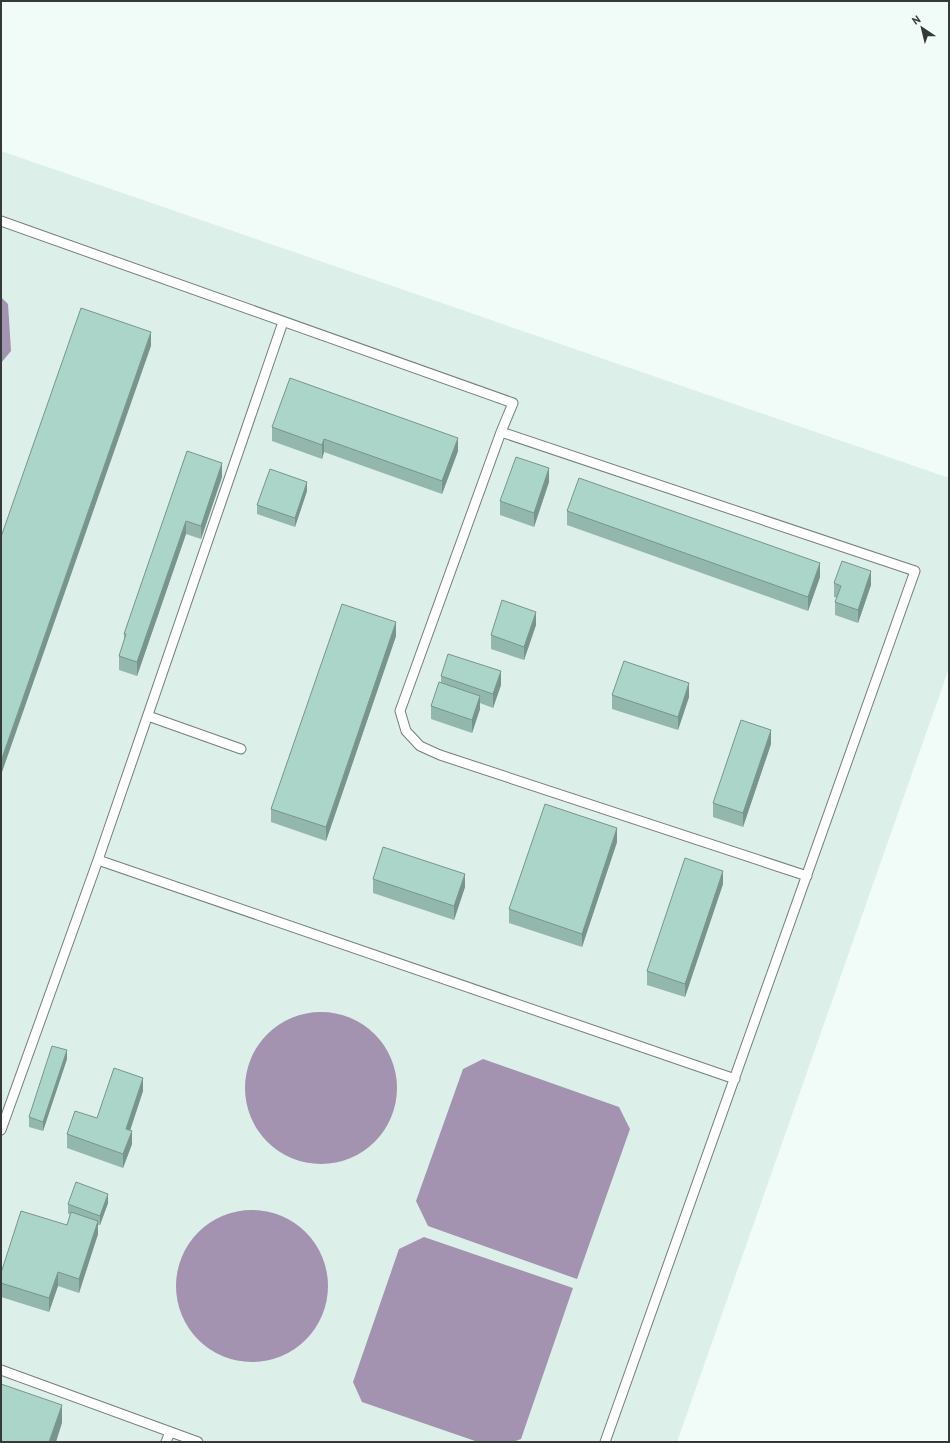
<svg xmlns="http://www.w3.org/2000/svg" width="950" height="1443" font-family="'PT Sans',sans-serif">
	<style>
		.built { fill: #ddefe9 }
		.water { fill: #a392b0 }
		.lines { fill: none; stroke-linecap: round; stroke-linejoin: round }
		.lane-casing { stroke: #757e7b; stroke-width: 11 }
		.lane { stroke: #fff; stroke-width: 9 }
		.wall { fill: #93b7ad }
		.shaded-wall { fill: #78958d }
		.building { fill: #abd5c9; stroke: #78958d }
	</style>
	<rect width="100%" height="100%" fill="#f1fbf8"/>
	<path class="built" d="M1,151L949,478V668L677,1442H1Z"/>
	<path class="water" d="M1,297L8,304L11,351L1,363Z
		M245 1088a76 76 0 1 1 152 0a76 76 0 1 1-152 0Z
		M483,1059L619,1107L630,1129L577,1279L428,1226L416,1201L463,1069Z
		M176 1286a76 76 0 1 1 152 0a76 76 0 1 1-152 0Z
		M424,1237L573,1288L521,1439L513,1442H478L362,1402L353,1382L399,1249Z"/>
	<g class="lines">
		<g class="lane-casing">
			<path id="lane" d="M1,221L513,403L501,432L400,711L406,731L420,746L440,755L807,876
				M501,432L915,571L605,1442
				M148,716L241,749
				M98,860L735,1079
				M1,1130L98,860L283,322
				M1,1370L198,1442
				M166,1442L170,1432"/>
		</g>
		<use href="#lane" class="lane"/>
	</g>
	<path class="wall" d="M272,427L458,451L442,494L324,452L322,459L272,441Z
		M187,451L222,477L201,539L186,534L137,676L119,670V656L124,641V634Z
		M549,482L534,527L500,515V501Z
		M307,491L295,527L257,514V505Z
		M567,511L820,577L808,611L567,525Z
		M834,583L871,585L858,623L835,615V602L837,598L834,597Z
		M536,625L524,660L491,649V635Z
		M396,636L326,841L271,822V809Z
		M441,676L501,685L493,708L480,703V709L472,733L431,719V706L441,683Z
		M612,695L689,697L678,730L612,709Z
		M771,744L743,827L713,817V803Z
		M617,842L582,947L509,923V909Z
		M373,879L465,887L454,920L373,893Z
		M723,884L685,997L647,985V971Z
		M67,1059L43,1131L29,1127V1117Z
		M143,1091L130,1130L132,1144L123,1168L67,1148V1134L97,1118Z
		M108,1203L100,1225H98V1234L79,1293L58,1286L49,1312L1,1297V1273L67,1225L70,1214H68V1204Z"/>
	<path class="shaded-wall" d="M151,332V346L1,775V761Z
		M458,438V451L442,494V481Z
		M324,439V452L322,459V445Z
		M222,463V477L201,539V526Z
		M549,468V482L534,527V513Z
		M307,482V491L295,527V518Z
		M186,521V534L137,676V662Z
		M820,563V577L808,611V597Z
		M871,571V585L858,623V610Z
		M536,612V625L524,660V647Z
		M396,622V636L326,841V827Z
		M501,671V685L493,708V694Z
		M689,683V697L678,730V717Z
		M480,696V709L472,733V720Z
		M771,730V744L743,827V813Z
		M617,828V842L582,947V934Z
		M723,871V884L685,997V984Z
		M465,874V887L454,920V906Z
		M67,1050V1059L43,1131V1122Z
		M143,1078V1091L126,1143V1129Z
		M132,1131V1144L123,1168V1154Z
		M108,1194V1203L100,1225V1216Z
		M98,1221V1234L79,1293V1279Z
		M58,1272V1286L49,1312V1298Z
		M62,1405V1423L56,1442H49Z"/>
	<path class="building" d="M81,308L151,332L1,761V537Z
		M290,378L458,438L442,481L324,439L322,445L272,427Z
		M187,451L222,463L201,526L186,521L137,662L119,656L126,634H124Z
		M516,457L549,468L534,513L500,501Z
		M270,469L307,482L295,518L257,505Z
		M579,478L820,563L808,597L567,511Z
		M842,561L871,571L858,610L835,602L841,586L834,583Z
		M502,600L536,612L524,647L491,635Z
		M342,604L396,622L326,827L271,809Z
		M448,654L501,671L493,694L441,676Z
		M624,661L689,683L678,717L612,695Z
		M439,682L480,696L472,720L431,706Z
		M741,720L771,730L743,813L713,803Z
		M545,804L617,828L582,934L509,909Z
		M383,847L465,874L454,906L373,879Z
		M685,858L723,871L685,984L647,971Z
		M52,1046L67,1050L43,1122L29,1117Z
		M114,1068L143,1078L126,1129L132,1131L123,1154L67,1134L75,1111L97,1118Z
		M76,1182L108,1194L100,1216L68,1204Z
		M21,1211L67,1225L71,1212L98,1221L79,1279L58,1272L49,1298L1,1283V1273Z
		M1,1384L62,1405L49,1442H1Z"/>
	<rect width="950" height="1443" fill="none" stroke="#353937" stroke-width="4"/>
	<g transform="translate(922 28) rotate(325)" stroke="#f1fbf8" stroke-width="3" paint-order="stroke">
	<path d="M0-3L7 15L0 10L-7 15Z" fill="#353937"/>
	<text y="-6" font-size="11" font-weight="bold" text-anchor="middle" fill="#353937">N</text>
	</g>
</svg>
